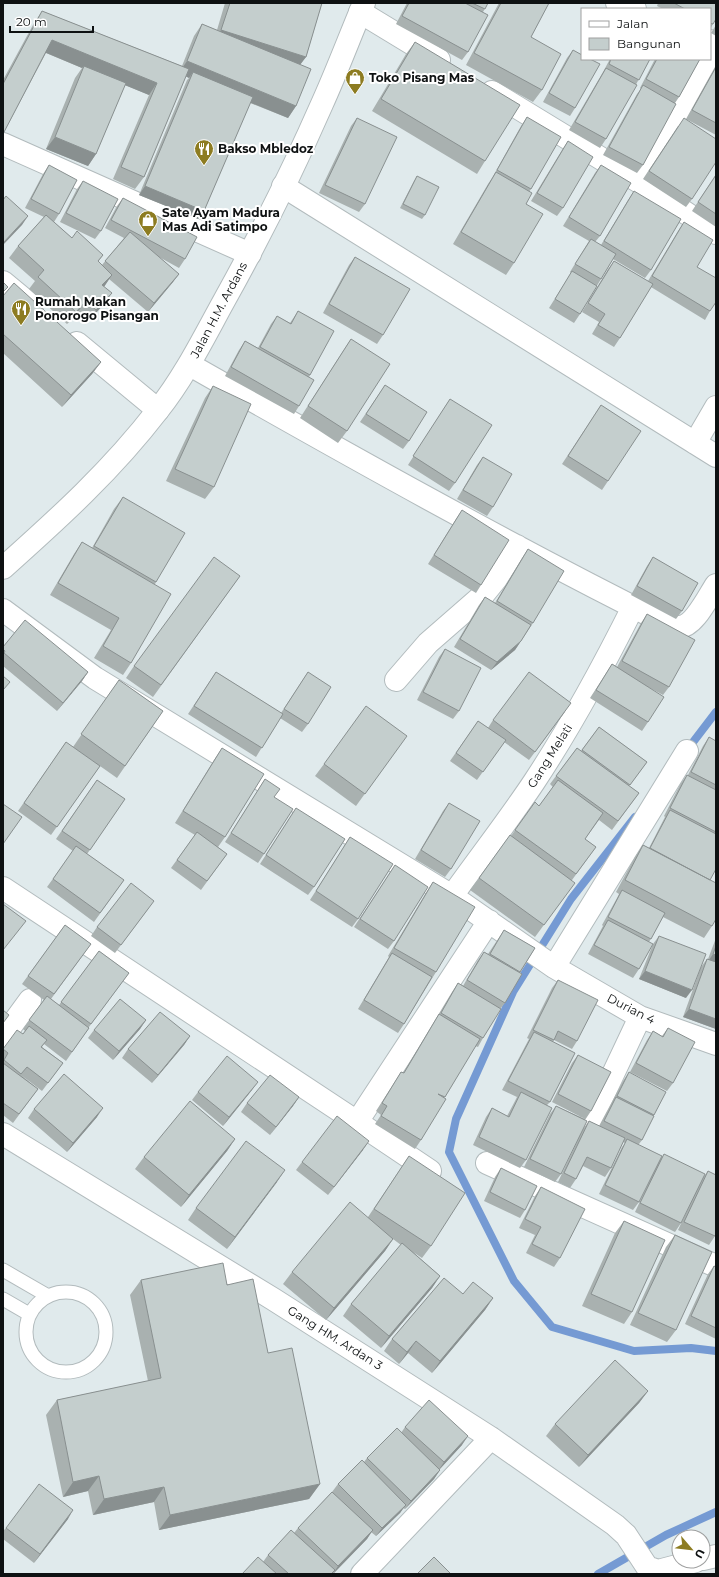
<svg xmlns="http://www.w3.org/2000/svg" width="719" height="1577" font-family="Montserrat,sans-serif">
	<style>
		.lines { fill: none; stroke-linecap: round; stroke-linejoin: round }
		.stream { stroke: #759ad3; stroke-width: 8 }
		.service-casing { stroke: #b2bbbd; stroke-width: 15 }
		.minor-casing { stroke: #b2bbbd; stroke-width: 24 }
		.tertiary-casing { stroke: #b2bbbd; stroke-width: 24 }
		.service { stroke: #fff; stroke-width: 13 }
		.minor { stroke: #fff; stroke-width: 22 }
		.tertiary { stroke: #fff; stroke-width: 22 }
		.wall { fill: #a9b1b0 }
		.shaded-wall { fill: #899090 }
		.building { fill: #c4cecd; stroke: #899090 }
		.labels { text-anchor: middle; stroke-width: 4; stroke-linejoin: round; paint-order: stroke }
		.poi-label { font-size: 12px; font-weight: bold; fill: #0e1112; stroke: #fff; text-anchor: start }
		.street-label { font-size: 12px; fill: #0e1112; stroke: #fff }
	</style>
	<rect width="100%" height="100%" fill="#e0eaec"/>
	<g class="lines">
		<path class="stream" d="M687,750L716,712
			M635,817L571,899L513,992L456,1119L449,1152L514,1281L552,1327L634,1351L691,1348L716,1351
			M598,1574L666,1535L716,1512"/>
		<g class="service-casing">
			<path id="service" d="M3,1270L48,1296
				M26 1332a40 40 0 1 1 80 0a40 40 0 1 1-80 0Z
				M3,1299L29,1314"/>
		</g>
		<g class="minor-casing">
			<path id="minor" d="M617,3L635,9
				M360,12L439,60
				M710,41L716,43
				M492,92L638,181L716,233
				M3,144L250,254
				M638,181L709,59
				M283,186L716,456
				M3,282L32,306
				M77,343L158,410
				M190,365C348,455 507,544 669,625C672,626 676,627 679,627C694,627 708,597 716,585
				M695,443L716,407
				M3,610L95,678L452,896L554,967L640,1017L716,1044
				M396,680L428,643L483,595L496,579L517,546
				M3,888L357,1122
				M452,896C479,858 508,821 534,782C571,726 603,667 633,607
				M554,967L687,751
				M3,1037L30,1000
				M589,1125L640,1017
				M3,1134L273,1299L491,1438L615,1525L626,1535L647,1567
				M487,1163L716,1266
				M430,1171L357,1122L489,921
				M703,1559L716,1556
				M647,1567L658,1571L696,1561
				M362,1574L491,1438"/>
		</g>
		<g class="tertiary-casing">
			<path id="tertiary" d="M3,568C59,518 112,470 158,410C185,376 204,337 225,299C260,236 293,170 322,104C337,71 350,36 364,3"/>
		</g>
		<use href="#service" class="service"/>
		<use href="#minor" class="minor"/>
		<use href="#tertiary" class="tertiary"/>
	</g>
	<path class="wall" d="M225,3H322L306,57L300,64L296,106L288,118L250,103L204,211L198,219L139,195L187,80L189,78L186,76L144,177L135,189L113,179L149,95L125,85L96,154L88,166L46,149L75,78L82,68L46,53L3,134V80L34,23L42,11L182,66L194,36L202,24L217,30Z
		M407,3H488L483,12L468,52L462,60L396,24Z
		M499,3H549L531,37L542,90L533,102L466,65Z
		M658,3H716L713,24L710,29V9H663L657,6Z
		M716,25V36L711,33Z
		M415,42L485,161L477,174L372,111L406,54Z
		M573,50L575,108L570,116L543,102L567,58Z
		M610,59H650L606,139L600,148L569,130L603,72Z
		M655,59H700L679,97L675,103L643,165L637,173L603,155L637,94L641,89L640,88Z
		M716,65V135L686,119Z
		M527,117L531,189L529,192L526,204L514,263L506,275L453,244L488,184L492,178L521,126Z
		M357,118L365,204L359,212L319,193L351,126Z
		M678,126L692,199L686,207L643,179Z
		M568,141L563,208L557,216L531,201L562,150Z
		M49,165L59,214L54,222L72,238L103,255L98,262L102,265L124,238L105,228L117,206L123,198L185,259L179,268L159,257L179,274L173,282L148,312L109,279L104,286L103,305L88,322L77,313L67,324L29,289L35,281L9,258L18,246L44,217L25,208L43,174Z
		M601,165L600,236L595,242L601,245L628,200L634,191L651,270L645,278L613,259L580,314L574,323L549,308L571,273L570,272L589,241L563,226L595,173Z
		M716,174V227L692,211Z
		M417,176L425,215L422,219L400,208L414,181Z
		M83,181L101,231L95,239L60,222L77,189Z
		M684,222L710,311L705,320L651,287L620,338L614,347L592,334L599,322L582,312L608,269L614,261L648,281L678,231Z
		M355,257L383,335L377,344L323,313L349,265Z
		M3,296L101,362L92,374L62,407L3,353Z
		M298,311L310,375L309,377L299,406L294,414L225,376L239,350L245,341L258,348L271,324L277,316L290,323Z
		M351,339L347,431L338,443L300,418L343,351Z
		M385,385L409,441L403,449L360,422Z
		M213,386L214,487L205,499L166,481L205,398Z
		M450,399L455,483L449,491L408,465Z
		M601,405L608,481L602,490L562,464Z
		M483,457L493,507L487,516L457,499L477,465Z
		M123,497L156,582L155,584L131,663L123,675L94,658L111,630L50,595L74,554L82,542L92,548L114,509Z
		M462,510L481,585L476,593L428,564L456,519Z
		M528,549L533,623L515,650L491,670L454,647L479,605L485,597L495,603L522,558Z
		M653,557L682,611L676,619L631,595L647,566Z
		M240,576L153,697L126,678L134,666Z
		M647,614L669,687L663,695L648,687V722L642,731L590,698L612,664L617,667L641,623Z
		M3,647L88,672L82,681L57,711L3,666Z
		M445,649L459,711L453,719L417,700L439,657Z
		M216,672L281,713L308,672V724L302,732L280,718L256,757L188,714Z
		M119,680L163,711L117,778L73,747Z
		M565,712L529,760L504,742L477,780L450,761L478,721L488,728L493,720Z
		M599,727L647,762L629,786L639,793L612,830L599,820L585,839L596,847L572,880L566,895L535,937L470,890L479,878L511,836L535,802L539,806L553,787L550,784L577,748L581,751Z
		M709,737L716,741V869L710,880L715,892L712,926L704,938L663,917L649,942L639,969L633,978L588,954L603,926L602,925L617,898L619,894L616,892L635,857L643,845L649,848L665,817L664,816L681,783L687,775H688L703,746Z
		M66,742L100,766L51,835L18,811Z
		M222,748L225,837L218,847L227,854L201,890L171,868L195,835L175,823L214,760Z
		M398,748L356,806L315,776L324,764Z
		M265,779L274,797L264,854L258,863L225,842Z
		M97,780L125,799L87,854L124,880L94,922L47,887L73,851L56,839Z
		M449,803L451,869L445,877L415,859L443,811Z
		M296,808L314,887L308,895L260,864Z
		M350,837L358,919L352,927L310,900Z
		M395,865L394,941L388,949L354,927Z
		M433,882L436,972L404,1024L398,1033L358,1009L389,957L388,956L427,891Z
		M148,909L115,953L91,936L97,927Z
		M65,925L91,944L51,999L59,1005L99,951L129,973L89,1027V1028L66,1061L44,1044L42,1047L63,1063L42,1091L21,1075L38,1089L13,1123L3,1115V1049L23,1034L25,1031L23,1029L44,1000L22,984Z
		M504,930L535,948L520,973L505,1003L500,1009L483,1038L478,1047L475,1046L444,1098L421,1140L415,1149L375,1124L381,1115L376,1111L401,1072L403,1073L452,992L458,983L463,986L478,960L484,952L488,954Z
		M659,936L686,998L639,979L653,944Z
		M716,938V1029L683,1017L701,967L707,959H708Z
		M558,980L577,1041L572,1049L554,1040L553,1042L550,1102L547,1105L526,1160L520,1168L473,1145L486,1117L492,1108L507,1116L515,1101L517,1097L502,1090L529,1039L527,1038L552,988Z
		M146,1020L140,1029L113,1060L88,1038L94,1030Z
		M668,1028L673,1083L667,1091L630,1072L647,1040L653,1031L662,1036Z
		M190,1036L184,1045L152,1083L122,1058L128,1049Z
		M578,1055L591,1111L585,1120L561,1174L555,1182L524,1167L550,1114L556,1106L585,1119L552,1102L572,1063Z
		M629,1072L654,1115L642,1140L639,1144V1202L633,1210L599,1194L622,1147L625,1143L623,1142L611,1168L605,1177L583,1166L576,1179L570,1188L558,1182L583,1129L589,1121L599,1126L623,1081Z
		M252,1090L223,1126L192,1100L198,1092Z
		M299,1097L293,1106L270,1135L241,1112L247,1103Z
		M34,1109L97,1117L67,1152L28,1118Z
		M235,1139L227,1151L181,1207L135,1169L144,1157Z
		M363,1150L328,1195L296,1170L302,1162Z
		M664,1154L681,1223L675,1232L635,1212L658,1163Z
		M409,1156L431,1246L422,1258L413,1252L440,1276L432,1288L381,1348L343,1316L351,1304L401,1245L393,1239L385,1251L326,1320L283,1284L292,1272L368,1217Z
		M501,1168L525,1210L520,1218L484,1201L495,1177Z
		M708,1171L715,1236L709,1245L678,1230L702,1179Z
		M277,1182L227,1249L188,1220L196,1208Z
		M541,1187L560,1258L554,1267L526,1253L535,1235L519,1228L535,1196Z
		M624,1221L632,1312L624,1324L582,1306L615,1233Z
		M675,1235L676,1330L667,1342L630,1325L666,1247Z
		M714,1266L716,1267V1339L685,1324L708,1274Z
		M141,1280L227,1285L268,1353L320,1484L309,1499L159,1530L154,1502L93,1515L88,1491L63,1497L46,1415L57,1400L148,1381L130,1295Z
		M463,1294L493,1298L485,1310L432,1373L408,1353L399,1364L384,1351L392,1339Z
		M648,1391L639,1403L579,1467L546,1436L555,1424Z
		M405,1427L462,1445L439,1470H440L434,1479L405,1509L403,1508L400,1513L376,1536L371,1532L367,1539L333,1574H242L263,1562L268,1555L294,1533L298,1528L332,1492L338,1484L364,1462L367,1458L401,1433Z
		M68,1519L34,1563L3,1539V1531L6,1528Z"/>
	<path class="shaded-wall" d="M221,30L306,57L297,69L213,42Z
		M52,40L157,83L149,95L83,68L84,66L82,68L44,52Z
		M187,61L296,106L288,118L190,78L193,72L189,78L179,73Z
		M55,137L96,154L88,166L46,149Z
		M145,186L204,211L198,219L139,195Z
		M28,216L22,225L3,245V243Z
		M179,274L173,282L148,312L154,303Z
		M112,275L104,287L102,285Z
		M112,293L103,305L88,322L96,310Z
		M86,301L77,313L67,324L76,312Z
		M101,362L92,374L62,407L71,395Z
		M521,641L515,650L491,670L497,662Z
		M88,672L82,681L57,711L63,703Z
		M713,954L716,955V966L707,963Z
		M645,971L692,990L686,998L639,979Z
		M689,1009L716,1019V1029L683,1017Z
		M146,1020L140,1029L113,1060L119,1051Z
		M190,1036L184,1045L152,1083L158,1075Z
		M258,1082L252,1090L223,1126L229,1117Z
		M299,1097L293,1106L270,1135L276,1127Z
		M103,1108L97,1117L67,1152L73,1143Z
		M235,1139L227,1151L181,1207L189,1195Z
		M369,1141L363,1150L328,1195L334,1187Z
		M285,1170L277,1182L227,1249L235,1237Z
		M393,1239L385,1251L326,1320L334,1308Z
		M440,1276L432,1288L381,1348L389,1336Z
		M493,1298L485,1310L432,1373L440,1361Z
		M416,1341L408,1353L399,1364L407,1352Z
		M648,1391L639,1403L579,1467L588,1455Z
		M468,1436L462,1445L438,1471L444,1462Z
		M440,1470L434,1479L405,1509L411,1501Z
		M99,1476L88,1491L63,1497L73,1482Z
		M320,1484L309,1499L159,1530L170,1515Z
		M164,1487L154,1502L93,1515L104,1499Z
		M406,1505L400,1513L376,1536L382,1528Z
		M73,1510L68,1519L34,1563L40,1554Z
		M373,1530L367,1539L333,1574L338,1566Z"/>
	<path class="building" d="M230,3H322L306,57L221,30Z
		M409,3H465L488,15L468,52L402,16Z
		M472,3H488L485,9Z
		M501,3H549L531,37L561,54L542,90L474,53Z
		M674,3H716V19L713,24L710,23V9H685Z
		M42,11L189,69L144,177L121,167L157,83L52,40L3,134V84Z
		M202,24L311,69L296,106L187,61Z
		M415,42L520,105L485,161L381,99Z
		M573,50L582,55V59H590L600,64L575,108L549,93Z
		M611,59H650L639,80L609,64Z
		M657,59H700L679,97L646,79Z
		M84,66L126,83L96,154L55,137Z
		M716,67V123L692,110Z
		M606,68L637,85L606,139L575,122Z
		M193,72L253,97L204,211L145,186Z
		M643,85L676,104L643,165L609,147Z
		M527,117L561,137L531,189L497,170Z
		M357,118L397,137L365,204L325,185Z
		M684,118L716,139V162L692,199L649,171Z
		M568,141L593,157L563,208L537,193Z
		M49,165L77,180L59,214L31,199Z
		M601,165L631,183L600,236L569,217Z
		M496,172L532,193L526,204L543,214L514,263L461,232Z
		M716,175V214L698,202Z
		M417,176L439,187L425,215L403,204Z
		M83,181L118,199L101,231L66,213Z
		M634,191L681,219L651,270L604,241Z
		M6,196L28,216L3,243V200Z
		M123,198L197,237L185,259L111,220Z
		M46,215L72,238L77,231L103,255L98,261L112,275L102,285L112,293L96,310L86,301L76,312L38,277L44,270L18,246Z
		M684,222L713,240L697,267L716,278V302L710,311L652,276Z
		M130,232L179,274L154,303L105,261Z
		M591,239L616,254L601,279L575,264Z
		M355,257L410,289L383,335L329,304Z
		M614,261L653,284L620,338L598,325L605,314L588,303Z
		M572,271L597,286L580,314L555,299Z
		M3,282L8,287L3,292Z
		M14,283L101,362L71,395L3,334V296Z
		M298,311L334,331L310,375L260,347L277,316L291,324Z
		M351,339L390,364L347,431L308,406Z
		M245,341L314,380L299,406L231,367Z
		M385,385L427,412L409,441L366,414Z
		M213,386L251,404L214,487L175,469Z
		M450,399L492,425L455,483L413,456Z
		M601,405L641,431L608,481L568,456Z
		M483,457L512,474L493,507L463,490Z
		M123,497L185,533L156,582L94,546Z
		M462,510L509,540L481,585L434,555Z
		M82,542L171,594L131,663L103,646L119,618L58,583Z
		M528,549L564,571L533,623L497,601Z
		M214,557L240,576L161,685L134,666Z
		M653,557L698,583L682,611L637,586Z
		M485,597L531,625L521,641L497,662L460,639Z
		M647,614L695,640L669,687L622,661Z
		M25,620L88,672L63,703L4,653L5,651L3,649V647Z
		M445,649L481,668L459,711L423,692Z
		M612,664L664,697L648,722L596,690Z
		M216,672L283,714L262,748L194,706Z
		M308,672L331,687L308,724L284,709Z
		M529,672L571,703L535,752L493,720Z
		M3,676L10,682L3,690Z
		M119,680L163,711L125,766L81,734Z
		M366,706L407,736L365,794L324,764Z
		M478,721L506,740L483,772L456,753Z
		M599,727L647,762L630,785L582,750Z
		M709,737L716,741V785L691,772Z
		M66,742L100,766L57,827L24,803Z
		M222,748L264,774L225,837L183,811Z
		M577,748L639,793L618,821L556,776Z
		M687,775L716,790V832L670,808Z
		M265,779L280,789L274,797L293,809L264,854L231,833Z
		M97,780L125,799L90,850L62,831Z
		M558,780L603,813L585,839L596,847L576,874L515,830L535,802L539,806Z
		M449,803L480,821L451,869L421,850Z
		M3,804L22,817L3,844Z
		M296,808L345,839L314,887L266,855Z
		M670,810L716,834V869L710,880L650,848Z
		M197,832L227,854L207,881L177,860Z
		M510,835L575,883L544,925L479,878Z
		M350,837L393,864L358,919L316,891Z
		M643,845L716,883V891L715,892H716V919L712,926L625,880Z
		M76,846L124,880L100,913L53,879Z
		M395,865L428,887L394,941L360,919Z
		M433,882L475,907L436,972L394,948Z
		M131,883L154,901L121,945L97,927Z
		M622,890L665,913L651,939L608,917Z
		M3,904L26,921L3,950Z
		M608,920L653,944L639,969L594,945Z
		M65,925L91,944L54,994L28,976Z
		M504,930L535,948L520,972L490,954Z
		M659,936L706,954L692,990L645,971Z
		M716,946V955L713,954Z
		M99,951L129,973L91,1024L61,1002Z
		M484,952L522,974L505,1003L467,980Z
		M392,953L432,977L404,1024L364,1000Z
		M707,959L716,962V1019L689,1009Z
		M558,980L598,1000L577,1041L558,1031L554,1040L533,1030Z
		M458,983L501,1009L483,1038L441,1013Z
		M47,996L89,1028L72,1052L29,1020Z
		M120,999L146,1020L119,1051L94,1030Z
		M3,1010L9,1015L3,1023Z
		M160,1012L190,1036L158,1075L128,1049Z
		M439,1014L480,1039L445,1097L438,1094L446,1099L421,1140L381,1116L387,1106L382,1103L401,1072L404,1073Z
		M29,1026L47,1040L41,1047L63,1063L48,1083L27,1067L21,1074L4,1060L8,1053L3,1049L17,1030L23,1034Z
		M668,1028L695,1042L673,1083L636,1063L653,1031L663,1037Z
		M534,1032L575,1053L550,1102L508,1081Z
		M578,1055L611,1072L591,1111L558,1094Z
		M227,1056L258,1082L229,1117L198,1092Z
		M3,1063L38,1089L19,1114L3,1103Z
		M629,1072L666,1092L654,1115L617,1096Z
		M64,1074L103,1108L73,1143L34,1109Z
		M270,1075L299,1097L276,1127L247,1103Z
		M521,1092L552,1108L526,1160L479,1137L492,1108L509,1117Z
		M616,1097L654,1116L642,1140L604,1121Z
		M190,1101L235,1139L189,1195L144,1157Z
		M556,1106L587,1121L561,1174L530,1159Z
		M337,1116L369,1141L334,1187L302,1162Z
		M589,1121L625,1138L611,1168L587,1157L576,1179L564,1173Z
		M627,1139L662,1156L639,1202L605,1185Z
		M246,1141L285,1170L235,1237L196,1208Z
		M664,1154L705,1174L681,1223L640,1203Z
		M409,1156L465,1193L431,1246L374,1209Z
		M501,1168L537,1186L525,1210L490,1192Z
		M708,1171L716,1175V1233L715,1236L684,1222Z
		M541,1187L585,1209L560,1258L532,1244L541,1227L525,1219Z
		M350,1202L393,1239L334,1308L292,1272Z
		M624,1221L665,1240L632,1312L591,1294Z
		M675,1235L712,1252L676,1330L638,1313Z
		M402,1243L440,1276L389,1336L351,1304Z
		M223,1263L227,1285L253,1279L268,1353L292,1348L320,1484L170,1515L164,1487L104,1499L99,1476L73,1482L57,1400L161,1378L141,1280Z
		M714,1266L716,1267V1328L691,1316Z
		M444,1278L463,1294L473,1282L493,1298L440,1361L416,1341L407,1352L392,1339Z
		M615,1360L648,1391L588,1455L555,1424Z
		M429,1400L468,1436L444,1462L405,1427Z
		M397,1428L440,1470L411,1501L367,1458Z
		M362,1460L406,1505L382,1528L338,1484Z
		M39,1484L73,1510L40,1554L6,1528Z
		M332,1492L373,1530L338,1566L298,1528Z
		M291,1530L335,1570L331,1574H289L268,1555Z
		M258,1557L277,1574H242Z
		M434,1557L451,1574H417Z"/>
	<defs>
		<g id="shop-pin" transform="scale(1)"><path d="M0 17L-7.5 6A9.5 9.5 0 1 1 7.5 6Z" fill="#8d7c21" stroke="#fff"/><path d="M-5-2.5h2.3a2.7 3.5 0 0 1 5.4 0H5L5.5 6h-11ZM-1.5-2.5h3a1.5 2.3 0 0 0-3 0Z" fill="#fff"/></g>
		<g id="restaurant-pin" transform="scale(1)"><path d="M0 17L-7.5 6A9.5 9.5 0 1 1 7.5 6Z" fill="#8d7c21" stroke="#fff"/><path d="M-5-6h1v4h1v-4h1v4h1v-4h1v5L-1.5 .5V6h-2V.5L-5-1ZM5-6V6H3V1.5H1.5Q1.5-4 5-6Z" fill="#fff"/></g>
	</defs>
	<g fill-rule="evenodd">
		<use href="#shop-pin" x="355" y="78"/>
		<use href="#restaurant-pin" x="204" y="149"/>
		<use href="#shop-pin" x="148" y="220"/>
		<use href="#restaurant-pin" x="21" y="309"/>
	</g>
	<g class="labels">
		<g class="poi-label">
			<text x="369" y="82">Toko Pisang Mas</text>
			<text x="218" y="153">Bakso Mbledoz</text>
			<text x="162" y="217">Sate Ayam Madura<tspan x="162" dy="14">Mas Adi Satimpo</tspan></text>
			<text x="35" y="306">Rumah Makan<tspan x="35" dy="14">Ponorogo Pisangan</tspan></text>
		</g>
		<g class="street-label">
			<text transform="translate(219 310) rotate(-62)" y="4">Jalan H.M. Ardans</text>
			<text transform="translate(550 756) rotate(-58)" y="4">Gang Melati</text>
			<text transform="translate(631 1009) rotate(27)" y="4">Durian 4</text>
			<text transform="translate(335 1338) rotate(32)" y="4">Gang HM. Ardan 3</text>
		</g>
	</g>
	<rect width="719" height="1577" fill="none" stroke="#0e1112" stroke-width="8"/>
	<rect x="581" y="8" width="130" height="52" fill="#ffffff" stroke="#9fa0a0"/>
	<rect x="589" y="21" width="20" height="6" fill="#ffffff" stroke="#9fa0a0"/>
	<text x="617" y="28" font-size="12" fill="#0e1112">Jalan</text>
	<rect x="589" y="38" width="20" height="12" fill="#c4cecd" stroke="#9fa0a0"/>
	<text x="617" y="48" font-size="12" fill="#0e1112">Bangunan</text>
	<g transform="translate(691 1549) rotate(118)"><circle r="19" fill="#ffffff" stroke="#9fa0a0"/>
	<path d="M0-3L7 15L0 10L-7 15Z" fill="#8d7c21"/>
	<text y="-6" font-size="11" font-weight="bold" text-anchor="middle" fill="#0e1112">U</text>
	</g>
	<path d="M10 26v6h83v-6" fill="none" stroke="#0e1112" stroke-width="2"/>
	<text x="16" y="26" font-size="12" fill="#0e1112" stroke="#ffffff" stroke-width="3" paint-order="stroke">20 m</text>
</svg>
